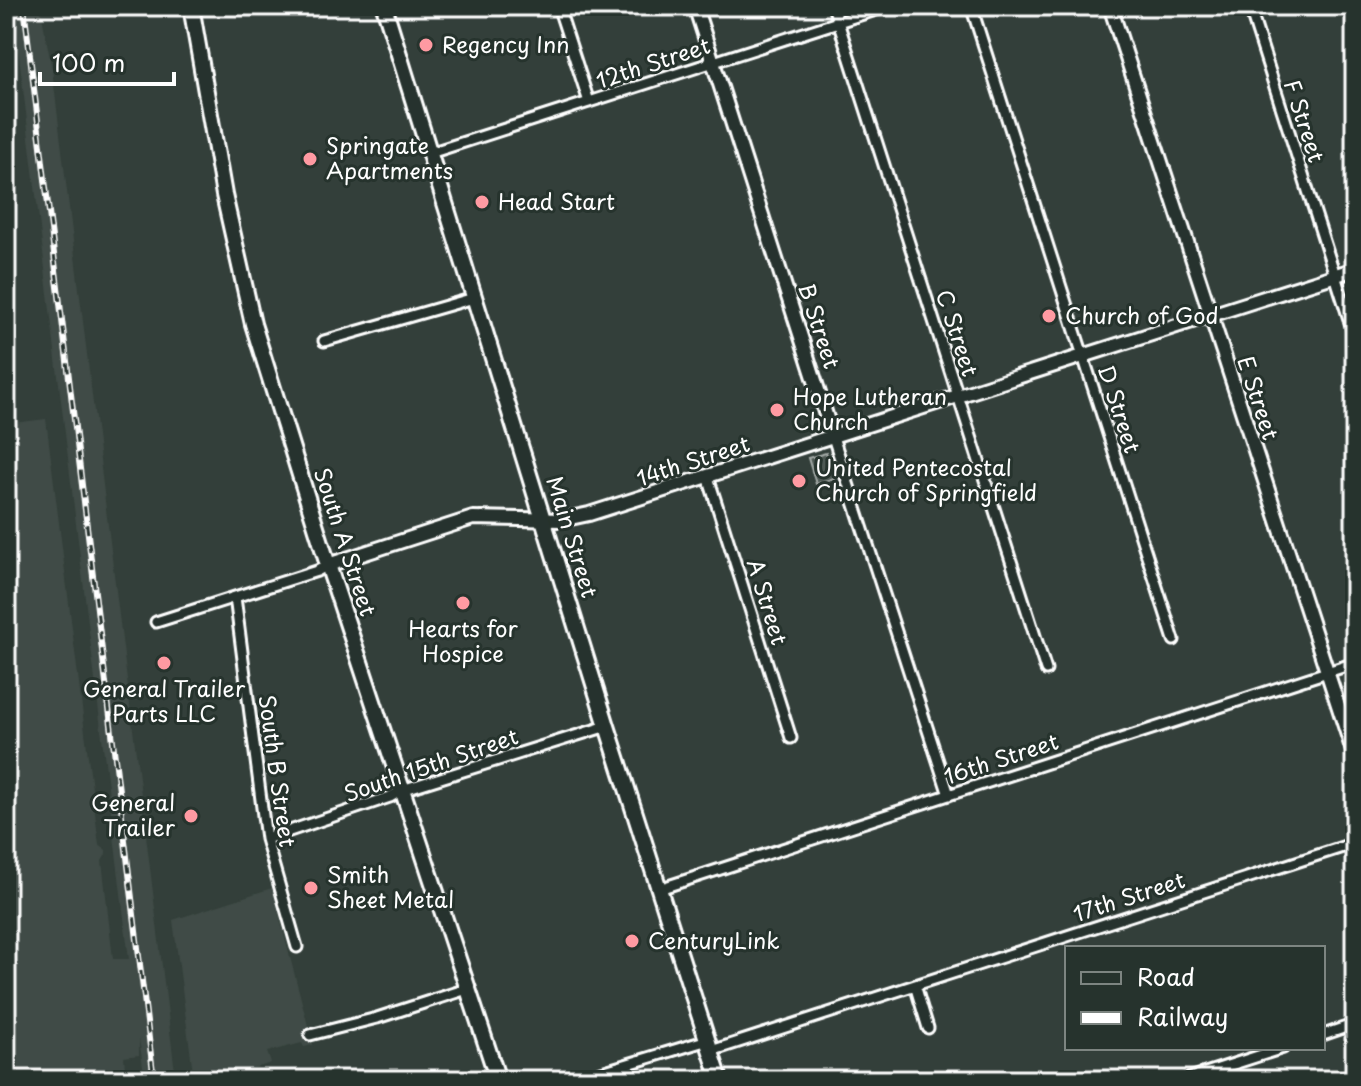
<svg xmlns="http://www.w3.org/2000/svg" width="1361" height="1086" font-family="'Playpen Sans',sans-serif">
	<style>
		.built { fill: #404c47 }
		.green { fill: #4d5853; stroke: #a6aca9; stroke-width: 2 }
		.lines { fill: none; stroke-linecap: round; stroke-linejoin: round }
		.street-casing { stroke: #fff; stroke-width: 15 }
		.secondary-casing { stroke: #fff; stroke-width: 18 }
		.primary-casing { stroke: #fff; stroke-width: 20 }
		.street { stroke: #26332d; stroke-width: 9 }
		.secondary { stroke: #26332d; stroke-width: 12 }
		.primary { stroke: #26332d; stroke-width: 14 }
		.rail-casing { stroke: #fff; stroke-width: 6 }
		.rail { stroke: #26332d; stroke-width: 3; stroke-dasharray: 9; stroke-linecap: butt }
		.poi-dot { fill: #ff9aa2; stroke: #26332d; stroke-width: 3 }
		.labels { text-anchor: middle; stroke-width: 6; stroke-linejoin: round; paint-order: stroke }
		.poi-label { font-size: 22px; fill: #fff; stroke: #26332d; text-anchor: start }
		.street-label { font-size: 22px; fill: #fff; stroke: #26332d }
	</style>
	<rect width="100%" height="100%" fill="#333f3a"/>
	<filter id="ink" filterUnits="userSpaceOnUse"><feTurbulence type="fractalNoise" baseFrequency=".0125" numOctaves="2"/><feDisplacementMap in="SourceGraphic" scale="16" xChannelSelector="R" yChannelSelector="G"/><feConvolveMatrix kernelMatrix="1 2 1 2 8 2 1 2 1" color-interpolation-filters="sRGB"/></filter>
	<g filter="url(#ink)">
		<path class="built" d="M13,6H40L52,69L176,1080H145L139,1038V1055L124,1057L126,1080H6V424L46,419L99,845L106,850V854L102,861L113,959H129Z
			M272,888L313,1045L304,1047L302,1043L267,1052L271,1063L217,1080H194L173,920Z"/>
		<path class="green" d="M826,453L834,478L816,484L808,458Z"/>
		<g class="lines">
			<g class="street-casing">
				<path id="street" d="M558,6L589,102
					M833,6L1046,670
					M971,6L1174,640
					M1249,6L1355,338
					M430,153L888,6
					M324,341L474,298
					M833,437L949,795
					M708,477L791,738
					M235,597L266,839L297,947
					M156,622L317,571L328,565
					M266,839L390,797L402,790L607,726
					M659,889L1355,663
					M915,985L928,1028
					M310,1035L377,1018L467,989
					M1323,1035L1355,1024
					M711,1051L1355,843
					M575,1080L708,1040
					M1184,1080L1283,1048"/>
			</g>
			<g class="secondary-casing">
				<path id="secondary" d="M695,6L833,437
					M1110,6L1355,757
					M328,565L473,518L561,520L589,514L1355,269"/>
			</g>
			<g class="primary-casing">
				<path id="primary" d="M191,6L224,195L253,324L328,565L498,1080
					M384,6L607,726L720,1080"/>
			</g>
			<use href="#street" class="street"/>
			<use href="#secondary" class="secondary"/>
			<use href="#primary" class="primary"/>
			<g class="rail-casing">
				<path id="rail" d="M24,6L154,1080"/>
			</g>
			<use href="#rail" class="rail"/>
		</g>
	</g>
	<g class="poi-dot">
		<circle cx="426" cy="45" r="8"/>
		<circle cx="310" cy="159" r="8"/>
		<circle cx="482" cy="202" r="8"/>
		<circle cx="1049" cy="316" r="8"/>
		<circle cx="777" cy="410" r="8"/>
		<circle cx="799" cy="481" r="8"/>
		<circle cx="463" cy="603" r="8"/>
		<circle cx="164" cy="663" r="8"/>
		<circle cx="191" cy="816" r="8"/>
		<circle cx="311" cy="888" r="8"/>
		<circle cx="632" cy="941" r="8"/>
	</g>
	<g class="labels">
		<g class="poi-label">
			<text x="442" y="53">Regency Inn</text>
			<text x="326" y="154">Springate<tspan x="326" dy="25">Apartments</tspan></text>
			<text x="498" y="210">Head Start</text>
			<text x="1065" y="324">Church of God</text>
			<text x="793" y="405">Hope Lutheran<tspan x="793" dy="25">Church</tspan></text>
			<text x="815" y="476">United Pentecostal<tspan x="815" dy="25">Church of Springfield</tspan></text>
			<text x="463" y="637" text-anchor="middle">Hearts for<tspan x="463" dy="25">Hospice</tspan></text>
			<text x="164" y="697" text-anchor="middle">General Trailer<tspan x="164" dy="25">Parts LLC</tspan></text>
			<text x="175" y="811" text-anchor="end">General<tspan x="175" dy="25">Trailer</tspan></text>
			<text x="327" y="883">Smith<tspan x="327" dy="25">Sheet Metal</tspan></text>
			<text x="648" y="949">CenturyLink</text>
		</g>
		<g class="street-label">
			<text transform="translate(653 63) rotate(-18)" y="8">12th Street</text>
			<text transform="translate(1304 121) rotate(72)" y="8">F Street</text>
			<text transform="translate(819 326) rotate(72)" y="8">B Street</text>
			<text transform="translate(957 333) rotate(72)" y="8">C Street</text>
			<text transform="translate(1258 398) rotate(72)" y="8">E Street</text>
			<text transform="translate(1119 409) rotate(72)" y="8">D Street</text>
			<text transform="translate(693 461) rotate(-18)" y="8">14th Street</text>
			<text transform="translate(572 537) rotate(73)" y="8">Main Street</text>
			<text transform="translate(345 542) rotate(72)" y="8">South A Street</text>
			<text transform="translate(767 602) rotate(73)" y="8">A Street</text>
			<text transform="translate(1001 759) rotate(-18)" y="8">16th Street</text>
			<text transform="translate(431 765) rotate(-19)" y="8">South 15th Street</text>
			<text transform="translate(277 771) rotate(82)" y="8">South B Street</text>
			<text transform="translate(1129 897) rotate(-18)" y="8">17th Street</text>
		</g>
	</g>
	<rect width="1361" height="1086" fill="none" stroke="#26332d" stroke-width="32"/>
	<rect x="16" y="16" width="1329" height="1054" fill="none" stroke="#fff" stroke-width="3" filter="url(#ink)"/>
	<rect x="1065" y="946" width="260" height="104" fill="#26332d" stroke="#7d8581" stroke-width="2"/>
	<rect x="1081" y="972" width="40" height="12" fill="#26332d" stroke="#7d8581" stroke-width="2"/>
	<text x="1137" y="986" font-size="24" fill="#ffffff">Road</text>
	<rect x="1081" y="1012" width="40" height="12" fill="#ffffff" stroke="#7d8581" stroke-width="2"/>
	<text x="1137" y="1026" font-size="24" fill="#ffffff">Railway</text>
	<path d="M40 72v12h134v-12" fill="none" stroke="#ffffff" stroke-width="4"/>
	<text x="52" y="72" font-size="24" fill="#ffffff" stroke="#26332d" stroke-width="6" paint-order="stroke">100 m</text>
</svg>
